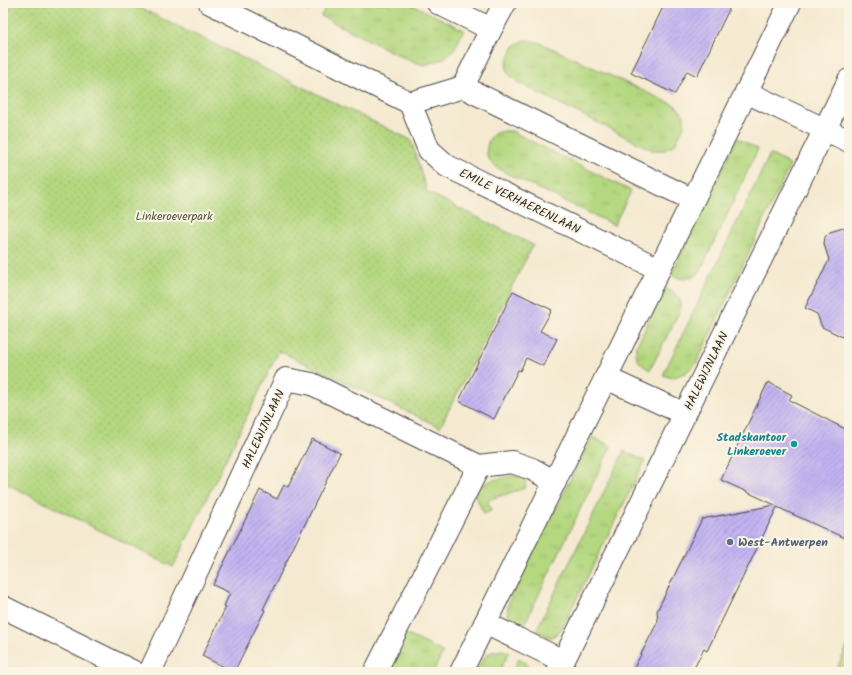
<svg xmlns="http://www.w3.org/2000/svg" width="852" height="675" font-family="Kalam,sans-serif">
	<style>
		.grass { fill: url(#grass-tufts); stroke: #708155 }
		.park { fill: url(#park-dots); stroke: #708155 }
		.building { fill: url(#building-hatch) }
		.lines { fill: none; stroke-linecap: round; stroke-linejoin: round }
		.street-casing { stroke: #494844; stroke-width: 24 }
		.secondary-casing { stroke: #494844; stroke-width: 24 }
		.street { stroke: #fff; stroke-width: 22 }
		.secondary { stroke: #fff; stroke-width: 22 }
		.culture-dot { fill: #0f9aa8; stroke: #fcf5e5; stroke-width: 1.5 }
		.service-dot { fill: #5c6f8a; stroke: #fcf5e5; stroke-width: 1.5 }
		.labels { text-anchor: middle; stroke-width: 4; stroke-linejoin: round; paint-order: stroke }
		.street-label { font-size: 12px; fill: #2b2b2b; stroke: #fcf5e5 }
		.park-label { font-size: 12px; fill: #4d5640; stroke: #fcf5e5 }
		.culture-label { font-size: 12px; font-weight: bold; fill: #0d838f; stroke: #fcf5e5; text-anchor: end }
		.service-label { font-size: 12px; font-weight: bold; fill: #4e5e75; stroke: #fcf5e5; text-anchor: start }
	</style>
	<defs>
		<pattern id="grass-tufts" width="24" height="20" patternUnits="userSpaceOnUse"><rect width="24" height="20" fill="#b4d77f"/><path d="M3 7l-1-3M5 7V3M7 7l1-3M15 17l-1-3M17 17v-4M19 17l1-3" fill="none" stroke="#9bb96e"/></pattern>
		<pattern id="park-dots" width="8" height="8" patternUnits="userSpaceOnUse"><rect width="8" height="8" fill="#b4d77f"/><path d="M2 2h.1M6 6h.1" fill="none" stroke="#9bb96e" stroke-width="1.8" stroke-linecap="round"/></pattern>
		<pattern id="building-hatch" width="6" height="6" patternUnits="userSpaceOnUse"><rect width="6" height="6" fill="#c2b3f2"/><path d="M-1 1l2-2M0 6l6-6M5 7l2-2" fill="none" stroke="#9e92c4"/></pattern>
	</defs>
	<rect width="100%" height="100%" fill="#fcf5e5"/>
	<filter id="ink" filterUnits="userSpaceOnUse"><feTurbulence type="fractalNoise" baseFrequency=".025" numOctaves="2"/><feDisplacementMap in="SourceGraphic" scale="8" xChannelSelector="R" yChannelSelector="G"/><feConvolveMatrix kernelMatrix="1 2 1 2 8 2 1 2 1" color-interpolation-filters="sRGB"/></filter>
	<filter id="wash" filterUnits="userSpaceOnUse"><feTurbulence type="fractalNoise" baseFrequency=".012" numOctaves="4" result="noise"/><feDisplacementMap in="SourceGraphic" scale="16" xChannelSelector="R" yChannelSelector="G"/><feGaussianBlur stdDeviation="0.9" result="paint"/><feColorMatrix in="noise" values="0 0 0 0 0 0 0 0 0 0 0 0 0 0 0 0 0 1.4 0 .05"/><feComposite in="paint" operator="in"/></filter>
	<g filter="url(#wash)">
		<rect width="100%" height="100%" fill="#f5ead1"/>
		<path class="grass" d="M293,3H313L309,11Z
			M328,3H409L464,30L455,48L443,59L425,65L410,61L321,16Z
			M525,40L538,42L676,106L684,115V126L675,144L665,150H652L517,82L508,73L506,64L514,46Z
			M503,131H512L525,138L631,191L614,225L506,173C499,169 492,165 488,158C485,151 487,139 494,134C496,132 500,132 503,131Z
			M737,138L758,149L700,272C691,281 682,280 671,275Z
			M770,154L790,165L696,364L685,373L672,378L663,375Z
			M667,289C678,295 682,297 680,310L650,370C639,364 634,358 637,345L664,290Z
			M592,437L611,446L524,625C508,618 504,616 510,598Z
			M624,451L645,461L561,630L551,638L536,631Z
			M512,476H523L526,481L525,488L488,500L491,511L484,514L474,493C485,479 496,480 512,476Z
			M404,633L443,652L433,672H391L385,669Z
			M503,650L509,652L499,672H475C484,658 485,651 503,650Z
			M519,658L526,663L533,672H513Z"/>
		<path class="park" d="M3,3H130L411,140L427,192L533,245L440,427L279,351L173,567L3,482V21L10,8Z
			M849,643V672H835Z"/>
		<g id="blocks">
			<path class="building" d="M665,3H732L697,76L687,71L675,94L631,73Z
				M849,221V340L822,327L817,314L805,308L829,260L824,244L825,237L830,232L846,227Z
				M513,291L552,310L540,331L557,339L543,366L526,358L520,371L518,370L494,419L459,401Z
				M768,382L792,395L789,400L849,431V540L777,507L707,651L704,649L692,672H632L658,621L657,611L702,519L775,505L721,480Z
				M312,439L340,453L263,609L265,610L234,672L202,656L226,607L224,606L230,593L213,585L260,490L277,499L284,485L288,487Z"/>
		</g>
	</g>
	<g filter="url(#ink)">
		<use href="#blocks" fill-opacity="0" stroke="#494844" stroke-width="1"/>
		<g class="lines">
			<g class="street-casing">
				<path id="street" d="M210,3L410,103L429,150L447,166L659,269
					M438,3L491,29L463,87
					M491,29L505,3
					M746,92L849,141
					M410,103L463,87L693,200
					M606,378L685,414
					M3,607L134,672
					M485,623L563,661
					M150,672L286,379L312,384L479,466L512,462L532,469L555,482
					M375,672L479,466"/>
			</g>
			<g class="secondary-casing">
				<path id="secondary" d="M461,672L790,3
					M558,672L849,80"/>
			</g>
			<use href="#street" class="street"/>
			<use href="#secondary" class="secondary"/>
		</g>
	</g>
	<circle class="culture-dot" cx="794" cy="444" r="4"/>
	<circle class="service-dot" cx="730" cy="542" r="4"/>
	<g class="labels">
		<g class="street-label">
			<text transform="translate(520 201) rotate(26)" y="4">EMILE VERHAERENLAAN</text>
			<text transform="translate(706 371) rotate(-64)" y="4">HALEWIJNLAAN</text>
			<text transform="translate(263 429) rotate(-65)" y="4">HALEWIJNLAAN</text>
		</g>
		<g class="park-label">
			<text x="174" y="220">Linkeroeverpark</text>
		</g>
		<g class="culture-label">
			<text x="786" y="441">Stadskantoor<tspan x="786" dy="14">Linkeroever</tspan></text>
		</g>
		<g class="service-label">
			<text x="738" y="546">West-Antwerpen</text>
		</g>
	</g>
	<rect width="852" height="675" fill="none" stroke="#fcf5e5" stroke-width="16"/>
</svg>
